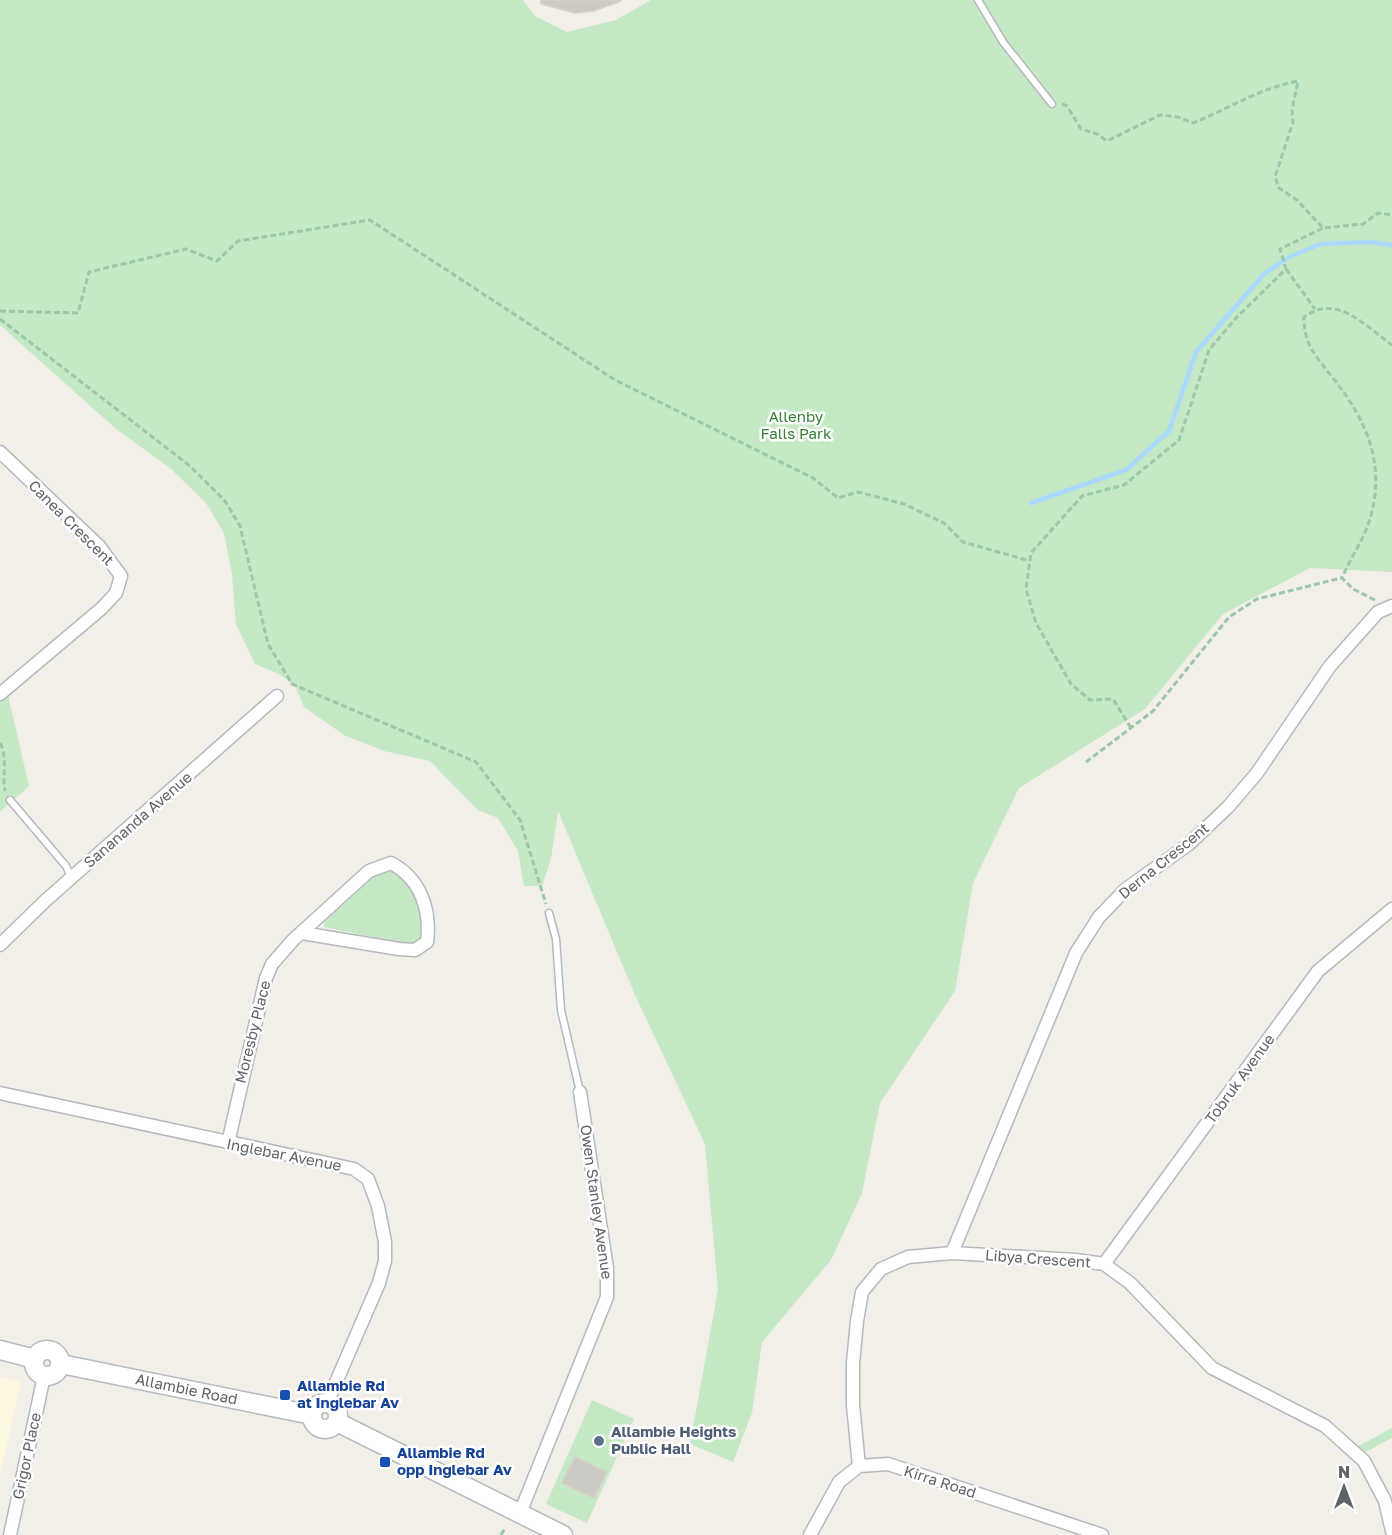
<svg xmlns="http://www.w3.org/2000/svg" width="1392" height="1535" font-family="'Golos Text',sans-serif">
	<style>
		.commercial { fill: #fef7e0 }
		.green { fill: #c5e8c5 }
		.lines { fill: none; stroke-linecap: round; stroke-linejoin: round }
		.stream { stroke: #aadaff; stroke-width: 4.5 }
		.building { fill: #cccac5; stroke: #d6d1c6; stroke-width: 1.5 }
		.lane-casing { stroke: #b5b8bc; stroke-width: 9 }
		.street-casing { stroke: #b5b8bc; stroke-width: 15 }
		.secondary-casing { stroke: #b6babf; stroke-width: 21 }
		.path { stroke: #9cc7a9; stroke-width: 3; stroke-dasharray: 6 3; stroke-linecap: butt }
		.lane { stroke: #fff; stroke-width: 6 }
		.street { stroke: #fff; stroke-width: 12 }
		.secondary { stroke: #fff; stroke-width: 18 }
		.transit-dot { fill: #1a4fb4; stroke: #fff; stroke-width: 2 }
		.service-dot { fill: #5c6f8a; stroke: #fff; stroke-width: 2 }
		.labels { text-anchor: middle; stroke-width: 5; stroke-linejoin: round; paint-order: stroke }
		.park-label { font-size: 15px; fill: #348238; stroke: #fff }
		.street-label { font-size: 15px; fill: #5f6368; stroke: #fff }
		.transit-label { font-size: 15px; font-weight: bold; fill: #164399; stroke: #fff; text-anchor: start }
		.service-label { font-size: 15px; font-weight: bold; fill: #4e5e75; stroke: #fff; text-anchor: start }
	</style>
	<rect width="100%" height="100%" fill="#f1efe8"/>
	<path class="commercial" d="M0,1377L21,1382L0,1474Z"/>
	<path class="green" d="M0,0H523L535,16L567,32L616,20L651,0H1392V572L1310,568L1223,614L1145,709L1019,788L973,883L955,991L880,1103L862,1193L831,1260L762,1342L752,1413L733,1462L690,1444L718,1290L705,1144L635,995L558,811L551,859L542,886H524L518,851L498,818L478,810L430,761L384,751L344,735L304,707L296,687L281,675L255,664L236,624L232,574L224,533L206,503L170,468L116,429L0,325Z
		M8,695L29,786L0,812V698Z
		M387,869C415,880 422,912 422,940L411,945L324,927L325,920L379,872Z
		M592,1400L634,1419L587,1523L546,1504Z
		M1392,1428V1438L1358,1456L1351,1450Z"/>
	<g class="lines">
		<path class="stream" d="M1031,503L1126,470L1169,431L1196,352L1264,274L1291,256L1321,244L1370,242L1392,245"/>
	</g>
	<path class="building" d="M541,0H621V1L594,11L575,13L541,4Z
		M575,1457L607,1472L594,1498L562,1483Z"/>
	<g class="lines">
		<g class="lane-casing">
			<path id="lane" d="M978,0L1003,42L1052,104
				M10,800L66,866L71,877
				M549,913L556,939L561,1010L580,1092"/>
		</g>
		<g class="street-casing">
			<path id="street" d="M0,452L99,546L121,576L116,593L102,608L0,694
				M0,945L45,901L277,696
				M0,1093L354,1169L368,1179L378,1206L385,1242V1261L379,1283L327,1403
				M228,1143L266,978L272,964L293,940L369,871L391,863C421,879 431,910 427,942L415,950L399,949L302,933
				M952,1253L1076,953L1099,917L1126,889L1189,844L1228,807L1257,773L1330,666L1378,612L1392,606
				M1104,1264L1318,971L1392,909
				M859,1466L853,1405V1363L857,1321L862,1292L881,1269L908,1257L952,1253L1076,1260L1104,1264L1130,1283L1212,1368L1325,1426L1364,1461L1385,1501L1392,1531
				M520,1513L607,1297V1268L580,1092
				M10,1535L44,1376
				M810,1535L839,1482L859,1466L888,1464L1102,1535"/>
		</g>
		<g class="secondary-casing">
			<g id="secondary">
				<circle cx="47" cy="1363" r="13"/>
				<path d="M0,1350L35,1359"/>
				<path id="s1" d="M61,1364L312,1415"/>
				<circle cx="325" cy="1416" r="13"/>
				<path d="M337,1422L563,1535"/>
			</g>
		</g>
		<path class="path" d="M1062,104L1067,106L1081,129L1097,134L1107,141L1160,115L1178,117L1193,123C1228,109 1260,88 1298,81L1292,110L1293,122L1275,177L1279,188L1297,200L1323,228L1363,224L1378,213L1392,215
			M1286,269L1315,309
			M0,311L78,313L89,272L186,249L217,261L238,241L370,220L615,380L813,478L838,498L858,492L904,504L944,523L963,542L1030,561
			M0,319L190,466L225,501L240,526L268,644L292,684L476,762L520,820L546,904
			M1375,600L1353,589L1342,578C1350,559 1364,539 1370,519C1386,464 1367,421 1333,378C1316,356 1304,346 1304,317C1337,293 1364,325 1392,345
			M1131,728L1113,699L1090,700L1071,684L1036,623L1026,589L1031,553L1082,496L1124,485L1179,440L1209,350L1236,318L1286,269L1280,249L1323,228
			M0,743C8,757 2,775 5,791
			M1086,762L1153,711L1229,617L1257,599L1341,578
			M501,1535L505,1528"/>
		<use href="#lane" class="lane"/>
		<use href="#street" class="street"/>
		<use href="#secondary" class="secondary"/>
	</g>
	<g class="transit-dot">
		<rect x="279" y="1389" width="12" height="12" rx="3"/>
		<rect x="379" y="1456" width="12" height="12" rx="3"/>
	</g>
	<circle class="service-dot" cx="599" cy="1441" r="6"/>
	<g class="labels">
		<g class="park-label">
			<text x="796" y="422">Allenby<tspan x="796" dy="17">Falls Park</tspan></text>
		</g>
		<g class="street-label">
			<text transform="translate(71 523) rotate(45)" y="5">Canea Crescent</text>
			<text transform="translate(138 820) rotate(-41)" y="5">Sanananda Avenue</text>
			<text transform="translate(1164 861) rotate(-39)" y="5">Derna Crescent</text>
			<text transform="translate(253 1032) rotate(-76)" y="5">Moresby Place</text>
			<text transform="translate(1240 1079) rotate(-54)" y="5">Tobruk Avenue</text>
			<text transform="translate(284 1155) rotate(11)" y="5">Inglebar Avenue</text>
			<text transform="translate(596 1202) rotate(82)" y="5">Owen Stanley Avenue</text>
			<text transform="translate(1038 1259) rotate(4)" y="5">Libya Crescent</text>
			<text dy="5" stroke="none"><textPath href="#s1" startOffset="128">Allambie Road</textPath></text>
			<text transform="translate(27 1456) rotate(-78)" y="5">Grigor Place</text>
			<text transform="translate(940 1482) rotate(18)" y="5">Kirra Road</text>
		</g>
		<g class="transit-label">
			<text x="297" y="1391">Allambie Rd<tspan x="297" dy="17">at Inglebar Av</tspan></text>
			<text x="397" y="1458">Allambie Rd<tspan x="397" dy="17">opp Inglebar Av</tspan></text>
		</g>
		<g class="service-label">
			<text x="611" y="1437">Allambie Heights<tspan x="611" dy="17">Public Hall</tspan></text>
		</g>
	</g>
	<g transform="translate(1344 1487)" stroke="#ffffff" stroke-width="4.5" paint-order="stroke">
	<path d="M0-4.5L10 22L0 15L-10 22Z" fill="#5f6368"/>
	<text y="-9" font-size="16" font-weight="bold" text-anchor="middle" fill="#5f6368">N</text>
	</g>
</svg>
